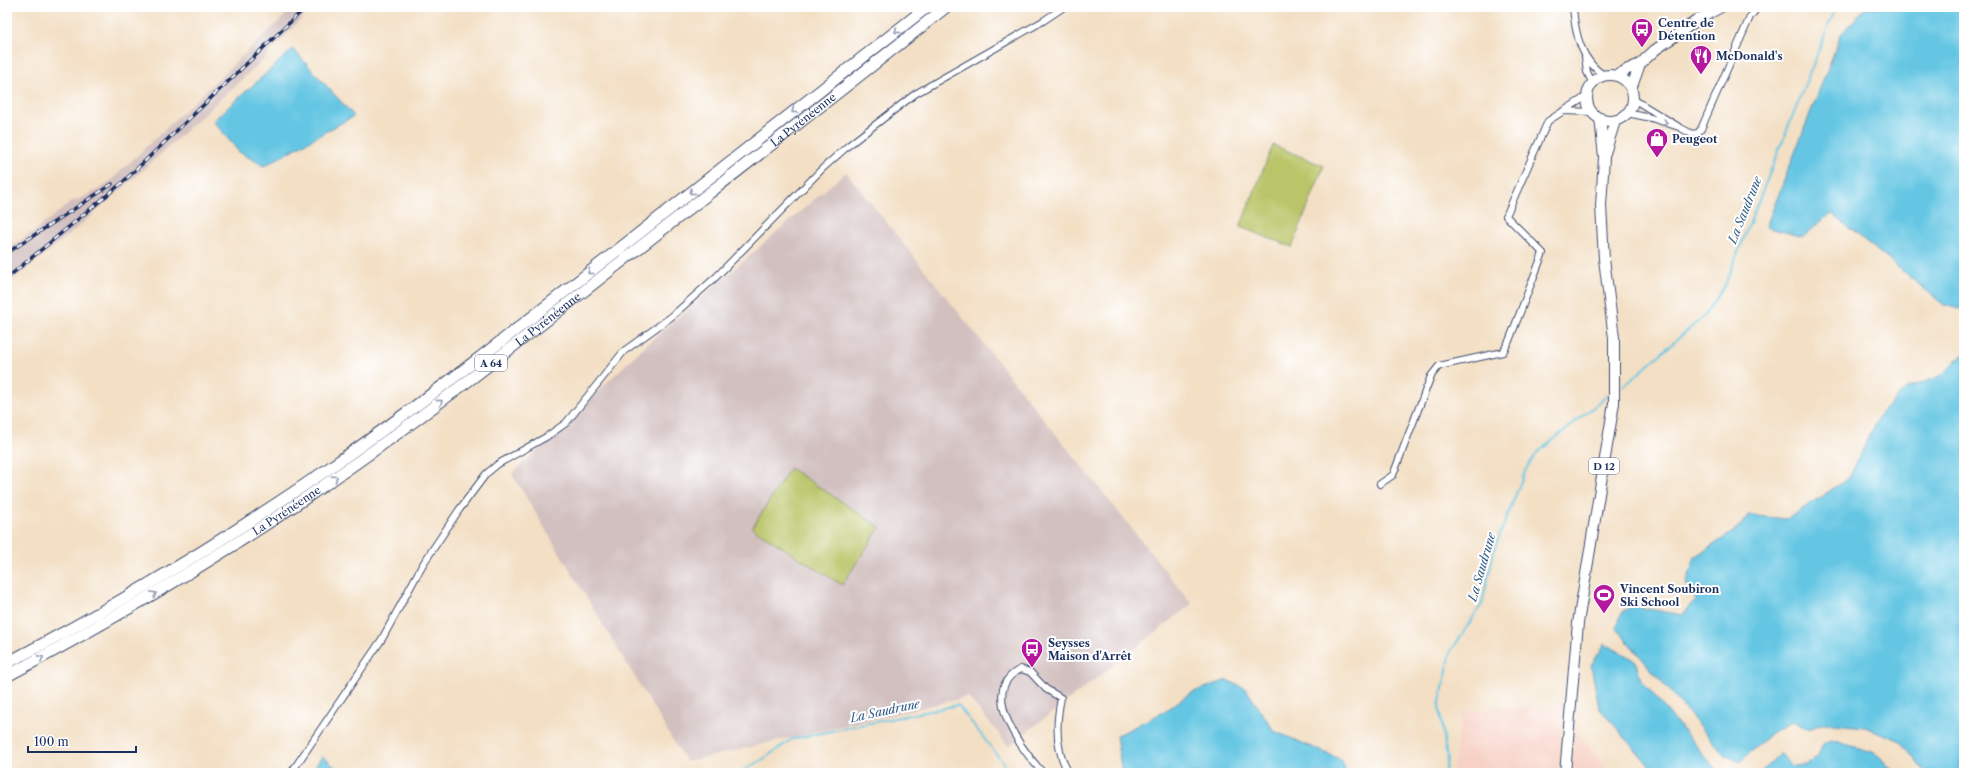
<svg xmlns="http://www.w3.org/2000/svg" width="1971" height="780" font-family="'Libre Caslon Text',serif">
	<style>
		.built { fill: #f7d1c6 }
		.industrial { fill: #d2bfbf }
		.green { fill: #b9c567; stroke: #6a7a62 }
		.water { fill: #65c6e3; stroke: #407aa0 }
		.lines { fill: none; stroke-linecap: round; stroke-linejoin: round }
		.stream { stroke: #65c6e3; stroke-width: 2 }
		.street-casing { stroke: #3b496d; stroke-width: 8 }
		.primary-casing { stroke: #3b496d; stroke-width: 12 }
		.highway-casing { stroke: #3b496d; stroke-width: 13 }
		.street { stroke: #fff; stroke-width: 6 }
		.primary { stroke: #fff; stroke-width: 10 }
		.highway { stroke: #fff; stroke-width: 11 }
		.rail-casing { stroke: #1b2f5e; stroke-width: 3.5 }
		.rail { stroke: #fff; stroke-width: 2; stroke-dasharray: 6; stroke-linecap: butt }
		.oneway { stroke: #8d97ae }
		.labels { text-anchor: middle; stroke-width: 4; stroke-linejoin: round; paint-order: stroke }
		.shield { fill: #fff; stroke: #5f6d8e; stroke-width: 1 }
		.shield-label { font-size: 10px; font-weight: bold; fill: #1b2f5e }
		.poi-label { font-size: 11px; font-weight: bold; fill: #1b2f5e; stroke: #fff; text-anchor: start }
		.street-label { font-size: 11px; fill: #1b2f5e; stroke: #fff }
		.water-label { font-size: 12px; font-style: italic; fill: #315c86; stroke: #fff }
	</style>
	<rect width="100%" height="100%" fill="#fff"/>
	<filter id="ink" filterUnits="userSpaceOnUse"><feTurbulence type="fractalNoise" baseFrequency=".025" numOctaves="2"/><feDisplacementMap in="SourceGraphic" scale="8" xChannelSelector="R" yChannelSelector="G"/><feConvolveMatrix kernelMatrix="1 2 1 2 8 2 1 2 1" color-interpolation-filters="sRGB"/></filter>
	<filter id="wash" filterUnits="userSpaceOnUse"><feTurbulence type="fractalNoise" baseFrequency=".012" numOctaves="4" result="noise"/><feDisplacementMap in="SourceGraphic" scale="16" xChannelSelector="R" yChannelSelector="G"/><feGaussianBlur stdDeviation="0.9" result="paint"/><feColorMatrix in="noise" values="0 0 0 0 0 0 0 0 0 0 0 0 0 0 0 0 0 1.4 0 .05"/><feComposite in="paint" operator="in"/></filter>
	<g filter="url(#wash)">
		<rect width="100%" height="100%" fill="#f3dfc4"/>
		<path class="built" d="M1563,704L1558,773H1452L1463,711Z
			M1575,730L1609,773H1572Z"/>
		<path class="industrial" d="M294,7H312L265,58L143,170L70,234L7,284V250L40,227L71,202L84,197L106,185Z
			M7,138L11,171L7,204Z
			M846,172L1192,604L1009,746L968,697L686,762L512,474L645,346Z"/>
		<path class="green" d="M1273,145L1324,166L1292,247L1240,227Z
			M790,468L880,527L842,585L752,528Z"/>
		<path class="water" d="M1866,7H1964V310L1944,305L1831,213L1803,237L1766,227L1841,34Z
			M293,49L354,116L264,166L239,152L213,121Z
			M1964,353V759L1956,773H1926L1901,741L1865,727L1825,723L1808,729L1793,721L1771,733L1740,762L1724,755L1616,628L1623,611L1633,606L1682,615L1696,600L1686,584L1695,557L1739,528L1748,515L1787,519L1849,478L1880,414L1906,389L1942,375Z
			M1605,644L1635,660L1641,680L1719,773H1656L1599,708L1591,665Z
			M1227,680L1246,689L1274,731L1340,759L1346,773H1122L1116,736L1163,712L1191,693Z
			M1831,740L1873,752L1897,773H1760L1780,753L1792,766L1807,765L1816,758L1823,744Z
			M322,756L342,773H311Z"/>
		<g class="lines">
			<path class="stream" d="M1623,387L1705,315L1725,285L1836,7
				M739,773L765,758L792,739L958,705L1011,773
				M1445,773L1447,759L1439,706L1451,651L1482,604L1495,547L1526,469L1537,453L1607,396"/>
		</g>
	</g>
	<g filter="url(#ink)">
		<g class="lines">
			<g class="street-casing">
				<path id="street" d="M1573,7C1575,34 1581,61 1605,76
					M1585,57L1587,72L1593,84
					M1563,111L1592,112
					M1627,113L1651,118L1679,127L1633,99
					M1679,127L1692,134L1698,133L1701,129L1750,17L1758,7
					M1380,484L1393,475L1431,376L1439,366L1503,352L1509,341L1543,253L1506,216L1548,121L1587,96
					M291,773L382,639L423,564L459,510L486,474L498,464L546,437L566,423L624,351L671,317L716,277L823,168L849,145L915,94L1043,21L1064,7
					M1043,773C1023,751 976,690 1021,669L1030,672L1046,689L1061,698C1056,722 1055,751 1069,773"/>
			</g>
			<g class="primary-casing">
				<path id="primary" d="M1587 98a23 23 0 1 1 46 0a23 23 0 1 1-46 0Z
					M1616,76L1628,69L1640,64L1655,50L1699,19L1721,7
					M1631,89L1640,64
					M1605,153L1615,121
					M1565,773L1578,623L1614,403V338L1604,259L1601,206L1604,157L1600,118"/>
			</g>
			<g class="highway-casing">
				<g id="highway">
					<path d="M7,663C118,605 225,540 328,469C426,401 520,327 614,253C719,171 823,89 927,7"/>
					<path id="s1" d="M7,676C108,622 206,565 301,501C410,428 514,346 617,265C727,179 837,94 946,7"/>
				</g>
			</g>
			<use href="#street" class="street"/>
			<use href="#primary" class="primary"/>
			<use href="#highway" class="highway"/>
			<g class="rail-casing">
				<path id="rail" d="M7,143L9,169L7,187
					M7,253L112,184
					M7,278L123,182L306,7"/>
			</g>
			<use href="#rail" class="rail"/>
		</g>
		<defs><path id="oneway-chevron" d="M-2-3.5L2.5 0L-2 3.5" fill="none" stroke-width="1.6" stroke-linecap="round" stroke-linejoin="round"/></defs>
		<g class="oneway">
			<use href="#oneway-chevron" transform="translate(897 31) rotate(142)"/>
			<use href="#oneway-chevron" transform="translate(794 111) rotate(142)"/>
			<use href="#oneway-chevron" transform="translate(1665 123) rotate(20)"/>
			<use href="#oneway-chevron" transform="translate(692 192) rotate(142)"/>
			<use href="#oneway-chevron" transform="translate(590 272) rotate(142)"/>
			<use href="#oneway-chevron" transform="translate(440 402) rotate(-36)"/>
			<use href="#oneway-chevron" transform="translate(335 478) rotate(-35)"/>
			<use href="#oneway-chevron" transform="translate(154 594) rotate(-31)"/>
			<use href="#oneway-chevron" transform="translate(41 658) rotate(-28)"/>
		</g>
	</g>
	<defs>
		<g id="bus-pin" transform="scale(1.15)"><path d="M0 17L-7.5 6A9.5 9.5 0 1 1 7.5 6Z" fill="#b5179e" stroke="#fff"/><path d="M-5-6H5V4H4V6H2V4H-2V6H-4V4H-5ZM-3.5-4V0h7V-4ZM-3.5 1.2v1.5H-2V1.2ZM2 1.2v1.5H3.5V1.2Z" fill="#fff"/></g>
		<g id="restaurant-pin" transform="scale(1.15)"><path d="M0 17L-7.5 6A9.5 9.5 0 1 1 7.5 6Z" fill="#b5179e" stroke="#fff"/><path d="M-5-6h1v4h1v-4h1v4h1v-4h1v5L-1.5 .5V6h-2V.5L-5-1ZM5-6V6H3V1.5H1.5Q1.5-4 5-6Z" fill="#fff"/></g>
		<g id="shop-pin" transform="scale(1.15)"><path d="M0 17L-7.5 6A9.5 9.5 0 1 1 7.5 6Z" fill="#b5179e" stroke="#fff"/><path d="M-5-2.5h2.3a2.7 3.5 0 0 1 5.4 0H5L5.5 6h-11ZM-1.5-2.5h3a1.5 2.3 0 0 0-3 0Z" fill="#fff"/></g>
		<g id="stadium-pin" transform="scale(1.15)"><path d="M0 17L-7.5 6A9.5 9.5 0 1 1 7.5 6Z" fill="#b5179e" stroke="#fff"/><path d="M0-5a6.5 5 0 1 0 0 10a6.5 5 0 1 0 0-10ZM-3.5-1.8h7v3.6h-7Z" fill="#fff"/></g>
	</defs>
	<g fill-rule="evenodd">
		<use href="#bus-pin" x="1642" y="29"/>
		<use href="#restaurant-pin" x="1701" y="56"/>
		<use href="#shop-pin" x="1657" y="139"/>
		<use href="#stadium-pin" x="1604" y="595"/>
		<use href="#bus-pin" x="1032" y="649"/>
	</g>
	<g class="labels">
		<g class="shield">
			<rect x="475" y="355" width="32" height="16" rx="3"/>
			<rect x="1589" y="458" width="30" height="16" rx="3"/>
		</g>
		<g class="shield-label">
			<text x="491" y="367">A 64</text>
			<text x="1604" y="470">D 12</text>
		</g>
		<g class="poi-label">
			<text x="1658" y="27">Centre de<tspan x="1658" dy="13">Détention</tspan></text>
			<text x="1716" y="60">McDonald's</text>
			<text x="1672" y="143">Peugeot</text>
			<text x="1620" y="593">Vincent Soubiron<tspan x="1620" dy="13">Ski School</tspan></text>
			<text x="1048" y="647">Seysses<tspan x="1048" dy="13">Maison d'Arrêt</tspan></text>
		</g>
		<g class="street-label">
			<text dy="4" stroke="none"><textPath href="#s1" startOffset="973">La Pyrénéenne</textPath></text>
			<text dy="4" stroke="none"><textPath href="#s1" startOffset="649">La Pyrénéenne</textPath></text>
			<text dy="4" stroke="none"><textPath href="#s1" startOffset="325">La Pyrénéenne</textPath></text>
		</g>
		<g class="water-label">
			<text transform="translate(1745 210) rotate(-68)" y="4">La Saudrune</text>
			<text transform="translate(1482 567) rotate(-74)" y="4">La Saudrune</text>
			<text transform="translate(885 711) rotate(-12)" y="4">La Saudrune</text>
		</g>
	</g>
	<rect width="1971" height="780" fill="none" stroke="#fff" stroke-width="24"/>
	<path d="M28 746v6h108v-6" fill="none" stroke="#1b2f5e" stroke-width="2"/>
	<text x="34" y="746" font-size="12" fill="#1b2f5e" stroke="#ffffff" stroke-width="3" paint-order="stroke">100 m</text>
</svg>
